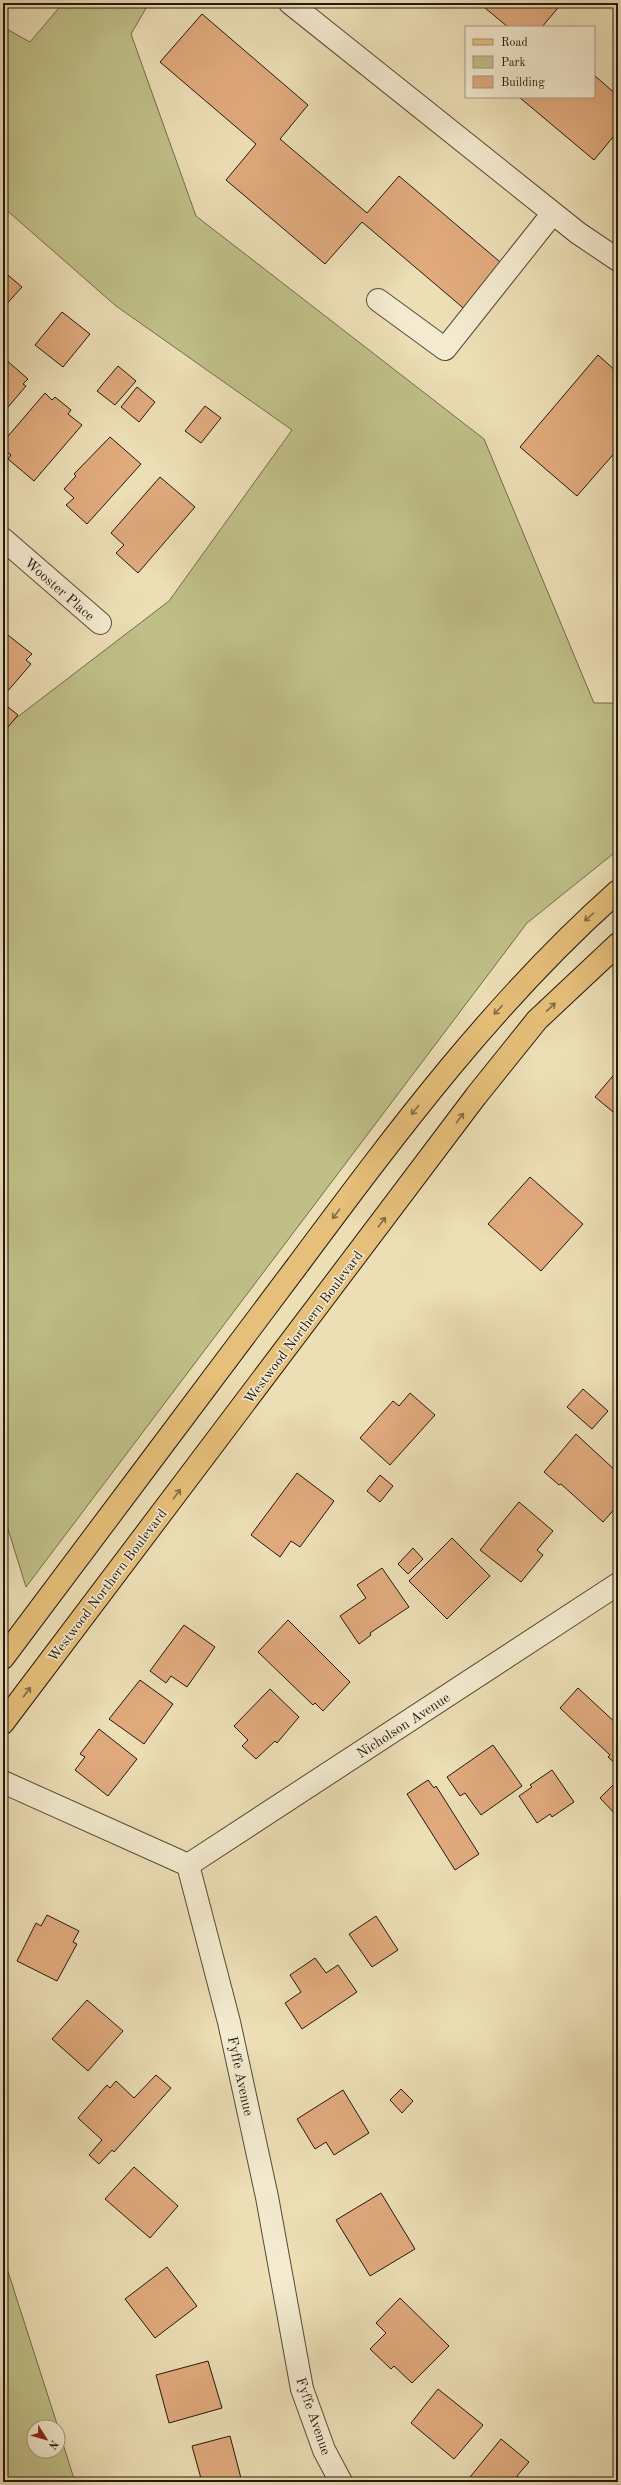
<svg xmlns="http://www.w3.org/2000/svg" width="621" height="2485" font-family="'Old Standard TT',serif">
	<style>
		.green { fill: #c0bf88; stroke: #726c4b }
		.building { fill: #e0aa7d; stroke: #24180e }
		.lines { fill: none; stroke-linecap: round; stroke-linejoin: round }
		.minor-casing { stroke: #564a38; stroke-width: 24 }
		.major-casing { stroke: #24180e; stroke-width: 24 }
		.minor { stroke: #f3eacf; stroke-width: 22 }
		.major { stroke: #e6bf7a; stroke-width: 22 }
		.oneway { stroke: #856c44 }
		.labels { text-anchor: middle; stroke-width: 3; stroke-linejoin: round; paint-order: stroke }
		.street-label { font-size: 14px; fill: #24180e; stroke: #f3eacf }
	</style>
	<rect width="100%" height="100%" fill="#ecdeb5"/>
	<filter id="stains"><feTurbulence type="fractalNoise" baseFrequency=".005" numOctaves="4"/><feColorMatrix values="0 0 0 0 .2 0 0 0 0 .09 0 0 0 0 .02 0 0 0 .5 -.17"/></filter>
	<radialGradient id="worn" r=".72"><stop offset=".6" stop-color="#630" stop-opacity="0"/><stop offset="1" stop-color="#630" stop-opacity=".3"/></radialGradient>
	<path class="green" d="M63,3H149L131,34L196,216L484,439L594,703H618V850L527,923L26,1587L3,1513V728L169,601L292,430L116,306L3,207V27L30,42Z
		M3,2256L58,2427H34V2451H58V2428L75,2482H3Z"/>
	<path class="building" d="M479,3H562L542,27H508Z
		M202,14L308,105L280,139L367,213L399,176L506,267L468,312L362,222L325,264L226,180L256,144L160,62Z
		M594,75L618,96V131L594,160L519,97H594Z
		M3,271L22,287L3,308Z
		M62,312L90,334L63,367L35,345Z
		M598,355L618,373V449L577,496L520,447Z
		M5,359L28,379L23,384L26,386L3,413V361Z
		M118,366L136,381L115,405L97,391Z
		M137,387L155,402L139,422L121,407Z
		M45,393L52,400L55,397L71,410L68,414L82,425L34,481L8,459L11,455L3,449V442Z
		M205,406L221,418L201,443L185,431Z
		M110,437L141,464L87,524L66,505L74,498L64,489L76,476L74,474Z
		M160,477L195,507L138,573L116,553L124,545L111,533Z
		M4,632L32,654L26,660L31,664L6,693L3,691Z
		M3,703L18,715L3,733Z
		M618,1070V1116L595,1097Z
		M530,1177L583,1224L541,1271L488,1224Z
		M583,1389L608,1411L592,1429L567,1407Z
		M410,1393L435,1415L390,1465L360,1438L393,1401L399,1406Z
		M576,1434L618,1473V1489L614,1493L618,1497V1505L603,1522L561,1484L559,1485L544,1472Z
		M297,1473L334,1501L300,1547L291,1541L280,1557L251,1535Z
		M380,1475L393,1486L380,1502L367,1491Z
		M519,1502L553,1531L537,1550L543,1555L521,1582L480,1550Z
		M452,1538L490,1576L447,1619L409,1581Z
		M413,1548L423,1559L408,1574L398,1564Z
		M382,1568L409,1607L370,1633L371,1635L359,1644L340,1616L366,1598L357,1585Z
		M288,1620L350,1682L323,1711L315,1703L313,1705L258,1652Z
		M184,1625L215,1647L187,1687L171,1676L166,1683L150,1671Z
		M140,1680L173,1704L144,1744L109,1719Z
		M578,1688L618,1725V1766L608,1757L610,1755L560,1708Z
		M270,1689L299,1717L277,1743L275,1741L256,1759L242,1746L248,1740L234,1726Z
		M99,1729L137,1759L108,1796L75,1770L85,1757L80,1754Z
		M493,1745L522,1786L481,1815L465,1793L460,1796L447,1777Z
		M552,1770L574,1802L552,1817L550,1814L537,1823L519,1796L532,1787L530,1785Z
		M428,1780L434,1788L436,1786L479,1854L455,1870L407,1794Z
		M616,1782L618,1784V1817L600,1798Z
		M47,1915L79,1931L73,1942L77,1944L57,1981L17,1961L36,1923L41,1926Z
		M376,1916L398,1950L372,1967L349,1934Z
		M315,1958L326,1973L338,1965L357,1992L302,2029L285,2003L301,1992L290,1975Z
		M87,2000L123,2031L88,2071L52,2039Z
		M156,2075L171,2088L114,2152L112,2150L99,2164L89,2155L102,2140L78,2118L107,2085L110,2088L116,2081L134,2098Z
		M401,2089L413,2101L402,2113L390,2100Z
		M343,2090L369,2133L334,2155L326,2142L315,2149L297,2119Z
		M134,2167L178,2206L150,2238L105,2199Z
		M381,2193L415,2249L370,2276L336,2220Z
		M167,2267L197,2306L155,2338L125,2299Z
		M400,2298L449,2346L412,2383L394,2366L391,2369L370,2349L386,2333L376,2323Z
		M208,2361L222,2408L169,2423L156,2375Z
		M438,2389L483,2425L454,2459L411,2423Z
		M230,2436L242,2482H202L192,2446Z
		M501,2439L529,2462L517,2476L524,2482H466Z"/>
	<g class="lines">
		<g class="minor-casing">
			<path id="minor" d="M290,3L578,233L618,260
				M378,300L445,349L553,213
				M3,539L100,623
				M3,1782L188,1865
				M188,1865L229,2022L267,2197L302,2389L324,2450L341,2482
				M188,1865L618,1584"/>
		</g>
		<g class="major-casing">
			<path id="major" d="M3,1658C101,1527 199,1397 297,1266C396,1133 493,1002 618,891
				M3,1723L476,1096L537,1020L618,944"/>
		</g>
		<use href="#minor" class="minor"/>
		<use href="#major" class="major"/>
	</g>
	<defs><path id="oneway-shaft" d="M-6 0H5M1.5-3L5.5 0L1.5 3" fill="none" stroke-width="1.6" stroke-linecap="round" stroke-linejoin="round"/></defs>
	<g class="oneway">
		<use href="#oneway-shaft" transform="translate(589 917) rotate(139)"/>
		<use href="#oneway-shaft" transform="translate(551 1007) rotate(-43)"/>
		<use href="#oneway-shaft" transform="translate(498 1010) rotate(134)"/>
		<use href="#oneway-shaft" transform="translate(415 1110) rotate(129)"/>
		<use href="#oneway-shaft" transform="translate(460 1118) rotate(-53)"/>
		<use href="#oneway-shaft" transform="translate(336 1214) rotate(127)"/>
		<use href="#oneway-shaft" transform="translate(382 1222) rotate(-53)"/>
		<use href="#oneway-shaft" transform="translate(177 1494) rotate(-53)"/>
		<use href="#oneway-shaft" transform="translate(27 1692) rotate(-53)"/>
	</g>
	<g class="labels">
		<g class="street-label">
			<text transform="translate(60 589) rotate(41)" y="5">Wooster Place</text>
			<text transform="translate(303 1327) rotate(-53)" y="5">Westwood Northern Boulevard</text>
			<text transform="translate(107 1585) rotate(-53)" y="5">Westwood Northern Boulevard</text>
			<text transform="translate(403 1725) rotate(-33)" y="5">Nicholson Avenue</text>
			<text transform="translate(241 2076) rotate(78)" y="5">Fyffe Avenue</text>
			<text transform="translate(314 2416) rotate(71)" y="5">Fyffe Avenue</text>
		</g>
	</g>
	<rect width="621" height="2485" fill="none" stroke="#ecdeb5" stroke-width="16"/>
	<rect x="4" y="4" width="613" height="2477" fill="none" stroke="#24180e" stroke-width="2"/>
	<rect x="8" y="8" width="605" height="2469" fill="none" stroke="#24180e"/>
	<rect x="465" y="26" width="130" height="72" fill="#f3eacf" stroke="#a09682"/>
	<rect x="473" y="39" width="20" height="6" fill="#e6bf7a" stroke="#a09682"/>
	<text x="501" y="46" font-size="12" fill="#24180e">Road</text>
	<rect x="473" y="56" width="20" height="12" fill="#c0bf88" stroke="#a09682"/>
	<text x="501" y="66" font-size="12" fill="#24180e">Park</text>
	<rect x="473" y="76" width="20" height="12" fill="#e0aa7d" stroke="#a09682"/>
	<text x="501" y="86" font-size="12" fill="#24180e">Building</text>
	<g transform="translate(46 2439) rotate(127)"><circle r="19" fill="#f3eacf" stroke="#a09682"/>
	<path d="M0-3L7 15L0 10L-7 15Z" fill="#8f2418"/>
	<text y="-6" font-size="11" font-weight="bold" text-anchor="middle" fill="#24180e">N</text>
	</g>
	<rect width="100%" height="100%" filter="url(#stains)"/>
	<rect width="100%" height="100%" fill="url(#worn)"/>
</svg>
